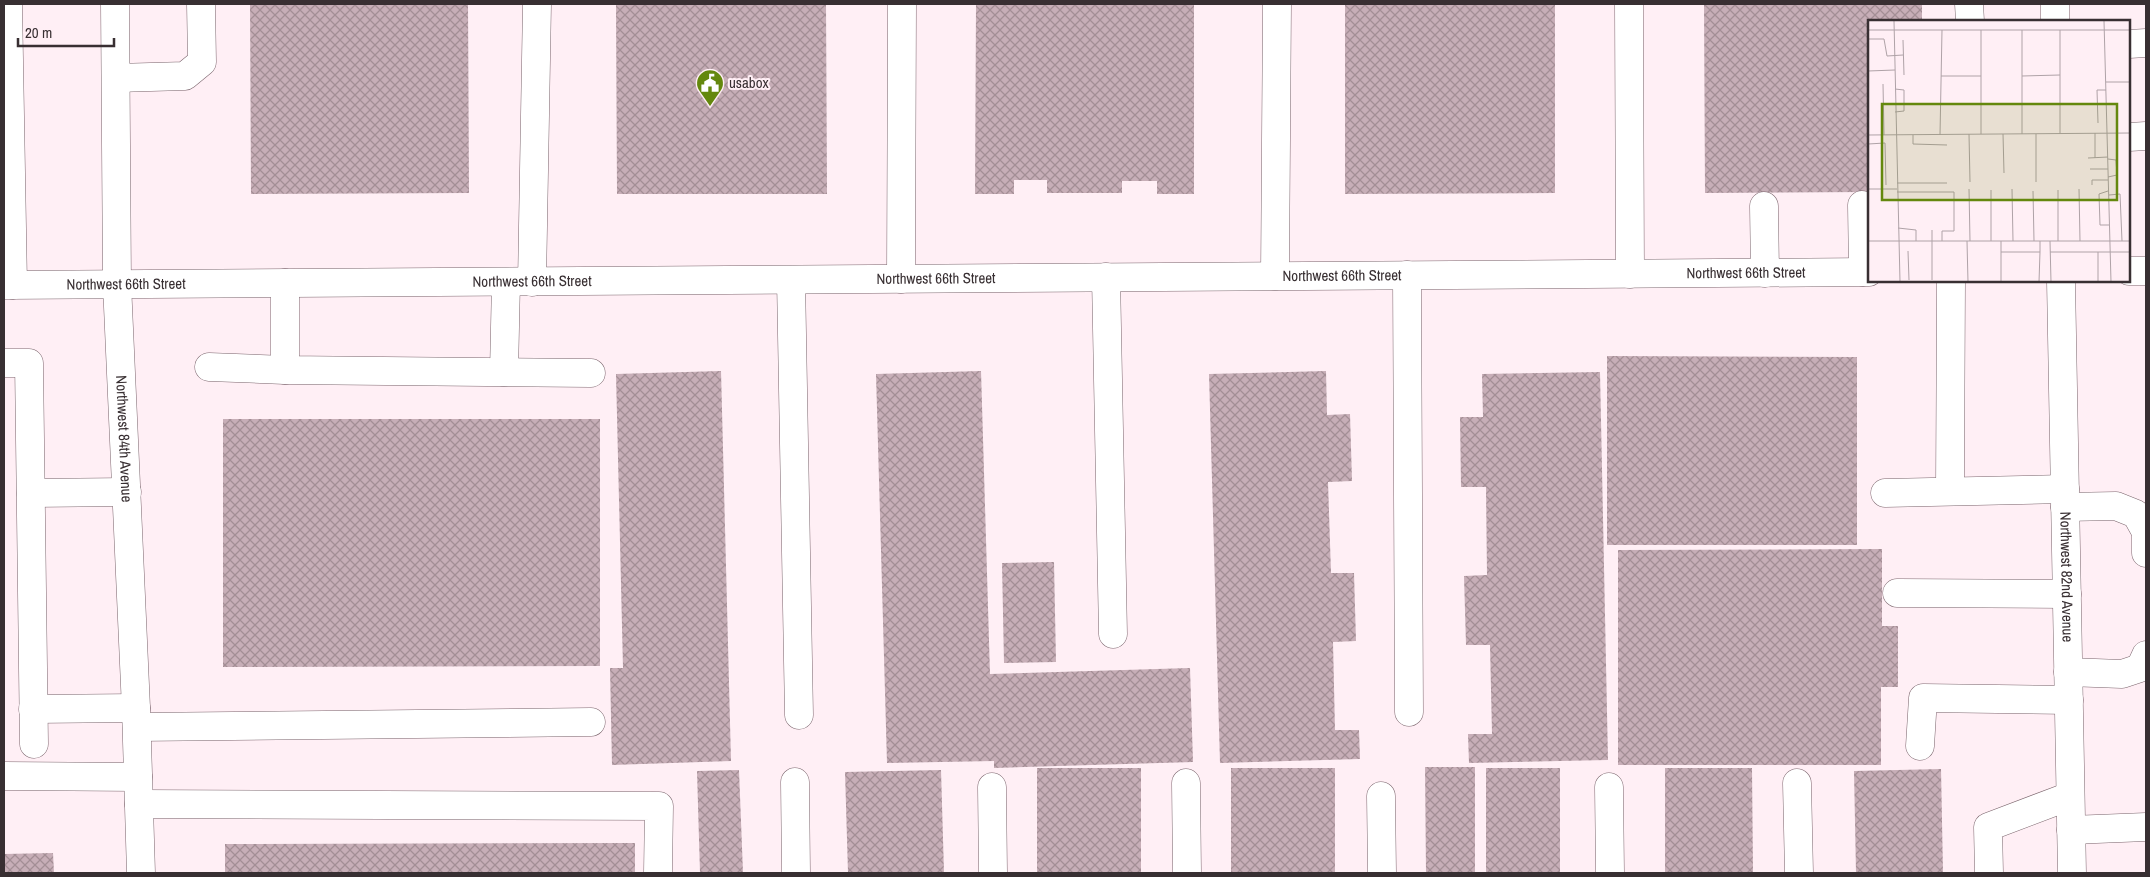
<svg xmlns="http://www.w3.org/2000/svg" width="2150" height="877" font-family="'Archivo Narrow',sans-serif">
	<style>
		.building { fill: url(#building-cross-hatch) }
		.lines { fill: none; stroke-linecap: round; stroke-linejoin: round }
		.minor-casing { stroke: #7b656d; stroke-width: 29 }
		.minor { stroke: #fff; stroke-width: 28 }
		.labels { text-anchor: middle; stroke-width: 4; stroke-linejoin: round; paint-order: stroke }
		.poi-label { font-size: 15px; fill: #382f32; stroke: #ffeff5; text-anchor: start }
		.street-label { font-size: 15px; fill: #382f32; stroke: #ffeff5 }
		.inset-road { fill: none; stroke: #afa2a7; stroke-width: 1 }
		.view { fill: #64880d; fill-opacity: 0.15; stroke: #64880d; stroke-width: 2.5 }
		.inset-edge { fill: none; stroke: #382f32; stroke-width: 2.5 }
	</style>
	<defs>
		<pattern id="building-cross-hatch" width="8" height="8" patternUnits="userSpaceOnUse" patternTransform="scale(1.25)"><rect width="8" height="8" fill="#c7aeb7"/><path d="M0 0l8 8M0 8l8-8" fill="none" stroke="#a38e95"/></pattern>
	</defs>
	<rect width="100%" height="100%" fill="#ffeff5"/>
	<path class="building" d="M250,4H468L469,193L251,194Z
		M616,4H826L827,194H617Z
		M976,4H1194V194H1157V181H1122V193H1047V180H1014V194H975Z
		M1345,4H1555V193L1345,194Z
		M1704,4H1922V21H1869V192L1705,193Z
		M1607,356L1857,357V545H1607Z
		M721,371L731,761L612,765L610,668H623L616,374Z
		M981,371L990,674L1190,668L1193,762L994,768V761L887,763L876,374Z
		M1326,371L1327,415L1350,414L1352,481L1328,482L1331,573H1354L1356,641L1333,642L1335,730H1359L1360,759L1220,763L1209,374Z
		M1600,372L1608,760L1469,763L1468,734H1492L1490,645H1466L1464,576L1487,575L1486,487H1461L1460,417H1483L1482,374Z
		M223,419H600V666L223,667Z
		M1882,549V626H1898V687H1881V765H1618V550Z
		M1054,562L1056,662L1004,663L1002,563Z
		M1425,767H1475V873H1426Z
		M1037,768H1141V873H1037Z
		M1231,768H1335V873H1231Z
		M1486,768H1560V873H1486Z
		M1665,768H1752L1753,873H1665Z
		M1941,769L1943,873H1856L1854,771Z
		M739,770L743,873H700L697,771Z
		M941,770L944,873H848L845,772Z
		M635,843V873H225V844Z
		M53,853L54,873H4V854Z"/>
	<g class="lines">
		<g class="minor-casing">
			<g id="minor">
				<path d="M8,4L13,285"/>
				<path id="s1" d="M115,4L117,284L136,708L141,873"/>
				<path d="M1629,4L1630,274"/>
				<path d="M1969,4L1970,21"/>
				<path d="M2055,4V21"/>
				<path d="M2129,44L2146,43"/>
				<path d="M116,78L185,76L202,62L201,4"/>
				<path d="M2129,137L2146,136"/>
				<path d="M1862,205L1863,272"/>
				<path d="M1764,206L1765,273"/>
				<path d="M2129,271H2146"/>
				<path d="M1407,275L1409,712"/>
				<path d="M1275,276L1277,4"/>
				<path d="M1106,277L1113,634"/>
				<path d="M901,279L902,4"/>
				<path d="M791,280L799,715"/>
				<path id="s2" d="M2061,281L2072,873"/>
				<path d="M532,282L537,4"/>
				<path d="M285,283V370L591,373"/>
				<path id="s3" d="M4,285L1869,272"/>
				<path d="M4,363H29L34,744"/>
				<path d="M209,367L285,370"/>
				<path d="M504,372L506,282"/>
				<path d="M1950,491L1951,281"/>
				<path d="M31,493L127,492"/>
				<path d="M1885,493L2065,489"/>
				<path d="M2065,507L2116,506L2136,514L2146,532V553"/>
				<path d="M1897,593L2067,594"/>
				<path d="M2068,672L2122,674L2140,668L2146,655"/>
				<path d="M33,709L136,708"/>
				<path d="M137,727L591,722"/>
				<path d="M1920,746L1923,698L2069,700"/>
				<path d="M4,776L138,777"/>
				<path d="M795,782L796,873"/>
				<path d="M1186,783L1187,873"/>
				<path d="M1797,783L1799,873"/>
				<path d="M992,787L993,873"/>
				<path d="M1609,787L1610,873"/>
				<path d="M1381,796L1382,873"/>
				<path d="M139,804L659,806L658,873"/>
				<path d="M2071,830L2146,827"/>
				<path d="M1989,873L1988,827L2070,796"/>
			</g>
		</g>
		<use href="#minor" class="minor"/>
	</g>
	<defs>
		<g id="civic-pin" transform="scale(1.4375)"><path d="M0 17L-7.5 6A9.5 9.5 0 1 1 7.5 6Z" fill="#64880d" stroke="#ffeff5"/><path d="M-.6-6.5H3V-4.5H.6V-3L4-1V1h2V6H-6V1h2V-1L-.6-3ZM-1.2 2.5V6h2.4V2.5Z" fill="#fff"/></g>
	</defs>
	<g fill-rule="evenodd">
		<use href="#civic-pin" x="710" y="83"/>
	</g>
	<g class="labels">
		<g class="poi-label">
			<text x="729" y="88">usabox</text>
		</g>
		<g class="street-label">
			<text dy="5" stroke="none"><textPath href="#s3" startOffset="1742">Northwest 66th Street</textPath></text>
			<text dy="5" stroke="none"><textPath href="#s3" startOffset="1338">Northwest 66th Street</textPath></text>
			<text dy="5" stroke="none"><textPath href="#s3" startOffset="932">Northwest 66th Street</textPath></text>
			<text dy="5" stroke="none"><textPath href="#s3" startOffset="528">Northwest 66th Street</textPath></text>
			<text dy="5" stroke="none"><textPath href="#s3" startOffset="122">Northwest 66th Street</textPath></text>
			<text dy="5" stroke="none"><textPath href="#s1" startOffset="435">Northwest 84th Avenue</textPath></text>
			<text dy="5" stroke="none"><textPath href="#s2" startOffset="296">Northwest 82nd Avenue</textPath></text>
		</g>
	</g>
	<g transform="translate(1868 20)">
		<rect width="262" height="262" fill="#ffeff5"/>
		<path class="inset-road" d="M26,1L32,262M236,1L243,262M0,10H263M192,10V114M0,19H16L19,36L35,35M35,20L36,55M0,51L27,50M73,56H113M154,56L192,55M238,62H263M15,64L16,115M27,69L36,70V91L27,92M230,103L229,70H238M101,114L102,162M113,114V10M135,114L136,153M154,114V10M168,114V162M0,115L263,113M45,115V124L79,125M72,115L74,10M0,124L17,123L18,165M220,138L240,137M227,138V113M240,139L248,140L249,155L240,157M222,149H240M29,163H79M224,165V160H240M0,169H29M101,169L102,221M144,169L145,221M211,169L212,221M123,170V221M190,170V221M165,171L166,221M240,171L231,174L232,205H241M29,172H86V211H74V221M241,175L252,174L254,221M30,208L48,210V221M64,210V260M0,221H263M99,221L100,262M182,221L183,262M40,231L41,260M133,232H172V221M182,232H230M133,262V221M171,262L172,232M230,262V232H263"/>
		<path class="view" d="M14,84H249V180H14Z"/>
		<rect width="262" height="262" class="inset-edge"/>
	</g>
	<rect width="2150" height="877" fill="none" stroke="#382f32" stroke-width="10"/>
	<path d="M18 38v8h96v-8" fill="none" stroke="#382f32" stroke-width="2.5"/>
	<text x="25" y="38" font-size="15" fill="#382f32" stroke="#ffeff5" stroke-width="4" paint-order="stroke">20 m</text>
</svg>
